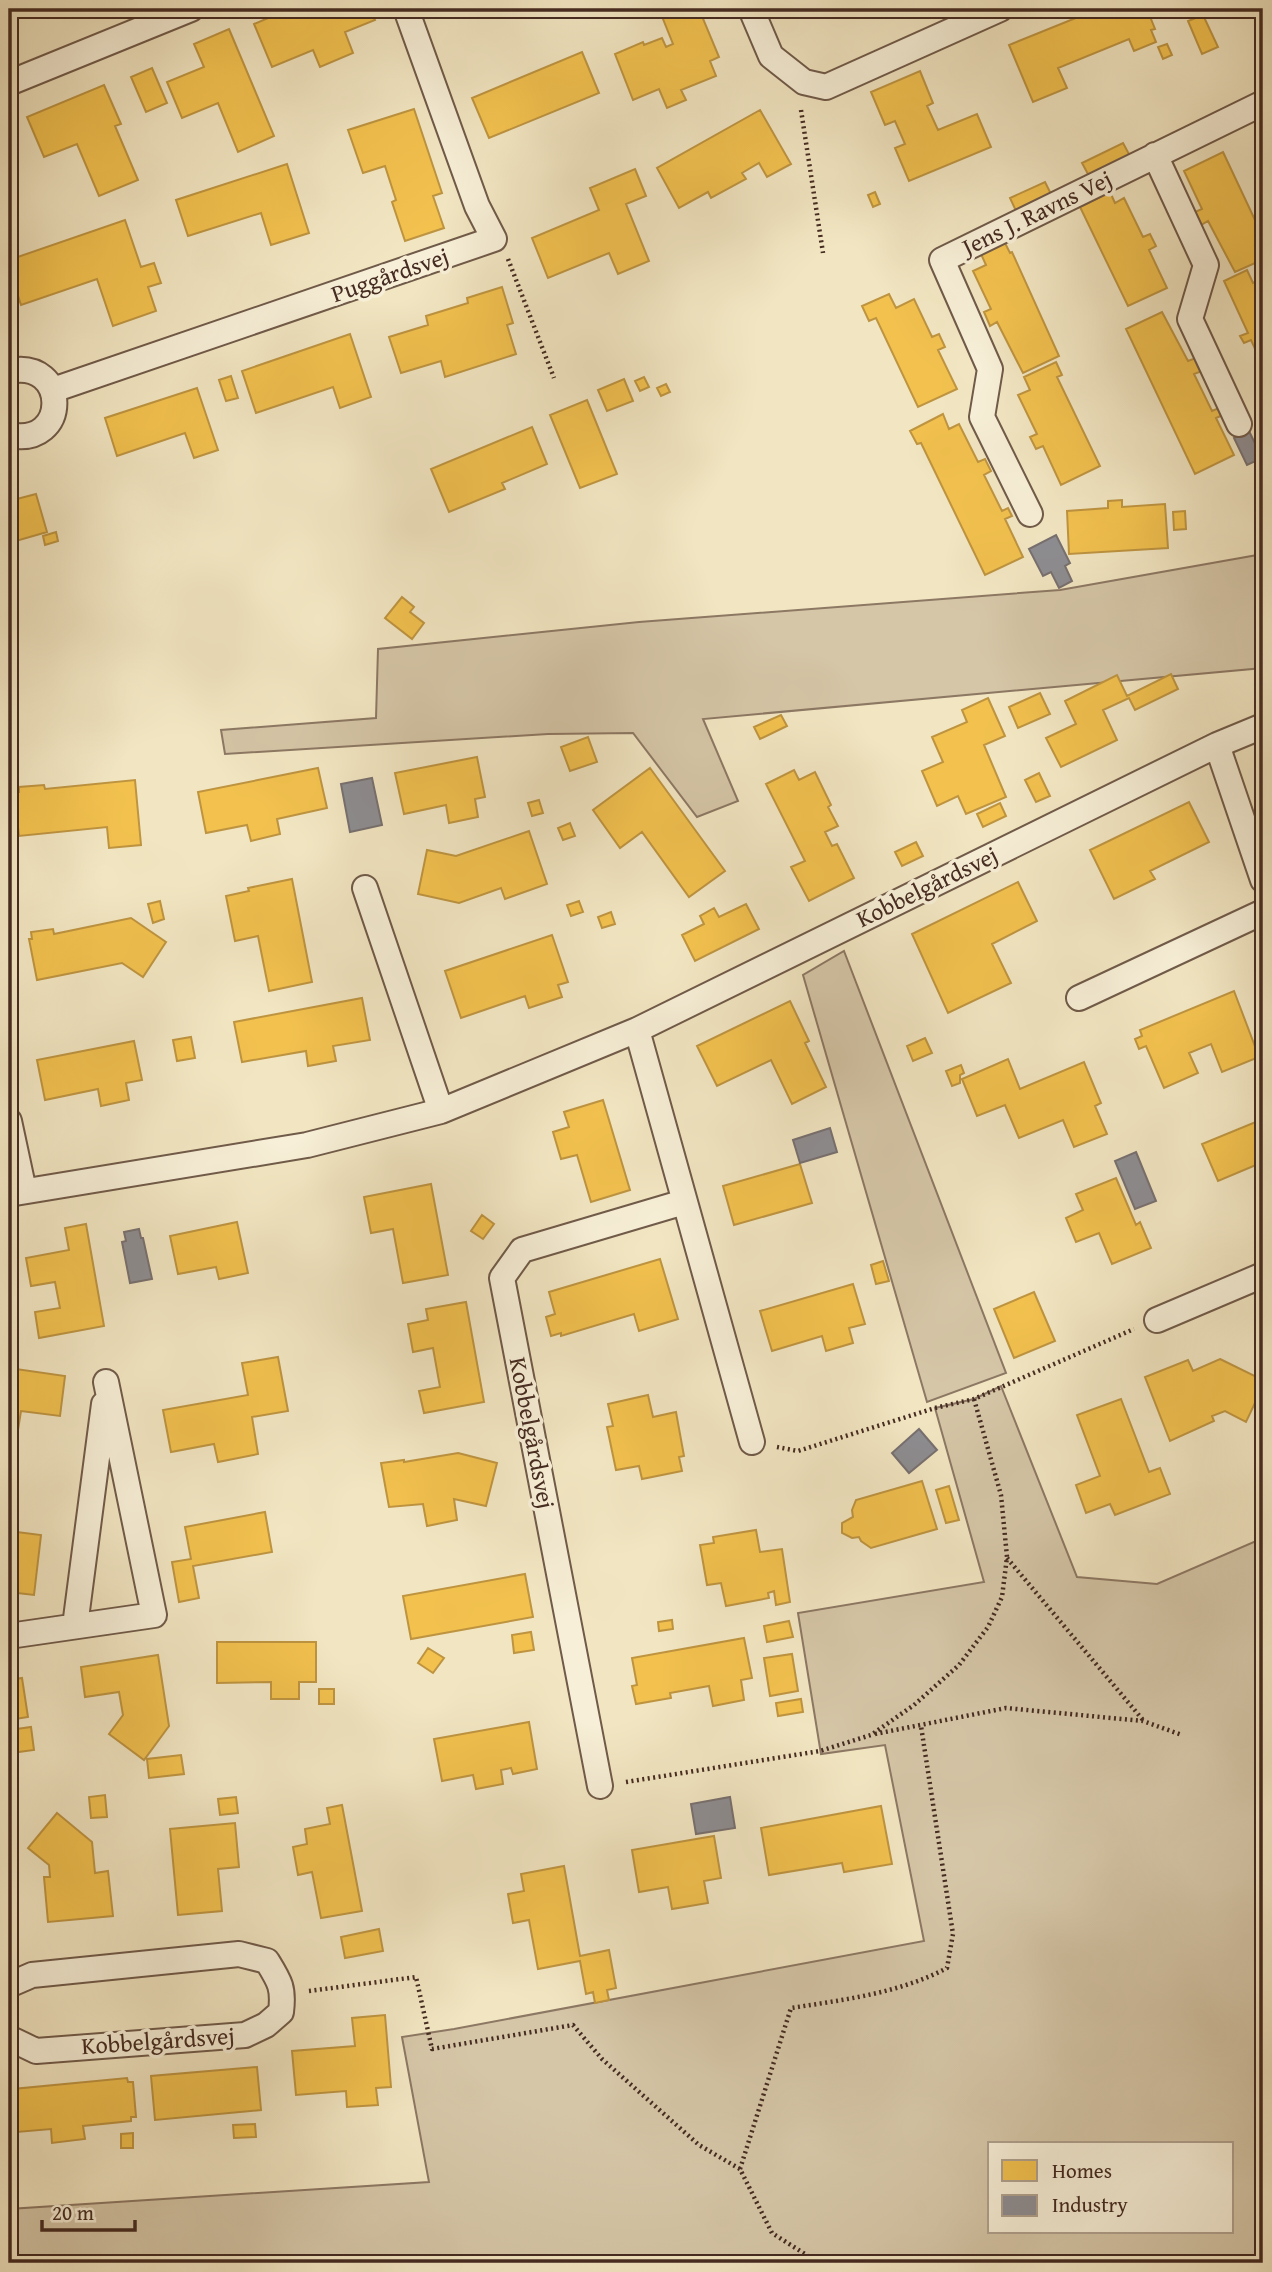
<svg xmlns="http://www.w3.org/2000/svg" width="1272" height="2272" font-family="'Gentium Book Plus',serif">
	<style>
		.green { fill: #d5c6a7; stroke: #8d7864; stroke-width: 2; fill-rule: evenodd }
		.homes { fill: #f2c14e; stroke: #be9440; stroke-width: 2 }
		.industry { fill: #8d8d92; stroke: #777070; stroke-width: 2 }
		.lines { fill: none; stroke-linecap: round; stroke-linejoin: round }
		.minor-casing { stroke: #705a49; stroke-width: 28 }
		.path { stroke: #452b21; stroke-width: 4.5; stroke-dasharray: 2 3.5; stroke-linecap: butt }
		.minor { stroke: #f7efd7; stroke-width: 24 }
		.labels { text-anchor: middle; stroke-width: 7; stroke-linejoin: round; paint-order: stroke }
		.street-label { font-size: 24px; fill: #452b21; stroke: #f7efd7 }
	</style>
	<rect width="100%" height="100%" fill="#f2e6c2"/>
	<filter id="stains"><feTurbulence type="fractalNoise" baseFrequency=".00286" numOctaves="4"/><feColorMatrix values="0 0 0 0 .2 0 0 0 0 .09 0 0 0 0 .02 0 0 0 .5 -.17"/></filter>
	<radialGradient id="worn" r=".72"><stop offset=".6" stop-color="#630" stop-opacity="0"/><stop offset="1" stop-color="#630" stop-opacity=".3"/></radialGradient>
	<path class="green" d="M1263,554V668L703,719L738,801L697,817L633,733L548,734L225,754L221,730L376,718L378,649L639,622L1060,590Z
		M844,951L1006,1373L927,1402L803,975Z
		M1001,1386L1077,1577L1157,1584L1263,1538V2263H9V2209L429,2182L402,2037L454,2029L924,1941L885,1745L821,1754L798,1613L984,1582L935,1408L974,1399ZM990,2144H1232V2232H990Z"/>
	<path class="homes" d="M289,9H370L375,20L345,32L353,53L320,67L313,50L272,67L254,24Z
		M659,9H699L719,57L710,61L716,76L681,90L686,100L667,108L659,89L633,100L615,54L643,42L644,45L662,38L666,47L673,44Z
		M1098,9H1147L1155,29L1151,30L1156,42L1134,51L1129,39L1058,68L1067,88L1033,102L1009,45Z
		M1203,15L1218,47L1202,54L1188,21Z
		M229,29L274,136L238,152L218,103L182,118L167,82L204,67L194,44Z
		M1167,44L1172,55L1163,59L1158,47Z
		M582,52L599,93L489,138L472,98Z
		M152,68L167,103L146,112L131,77Z
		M920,71L933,103L927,106L938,130L977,114L991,147L909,181L895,148L905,144L895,121L885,125L871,92Z
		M104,85L121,124L115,126L138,180L99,196L77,144L44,157L27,117Z
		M414,109L442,193L433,196L444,228L405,241L392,202L396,200L385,166L363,173L348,130Z
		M760,110L791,164L767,177L759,163L742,173L746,179L711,198L708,192L679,208L657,168Z
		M1123,143L1130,156L1089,176L1082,163Z
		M1223,152L1263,237V242L1255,246L1262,260L1235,272L1208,221L1201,225L1195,212L1202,209L1184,171Z
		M287,164L309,233L271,245L261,213L188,236L176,200Z
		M635,169L646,196L626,204L649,261L618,274L609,253L548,278L532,238L599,210L590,188Z
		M1045,182L1051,194L1016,211L1010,198Z
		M875,192L880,204L873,207L868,195Z
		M1110,192L1115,203L1124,198L1143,237L1150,234L1156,246L1149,250L1167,288L1128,306L1080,207Z
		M125,220L141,267L154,263L161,283L148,287L156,311L113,326L97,279L21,305L9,268V260Z
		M1005,243L1010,253L1012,252L1059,356L1023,373L997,322L990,326L984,312L991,309L973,271L986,265L981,254Z
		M1247,270L1253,283L1263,279V366L1251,340L1244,343L1240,336L1248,333L1224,281Z
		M502,287L513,323L507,325L516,354L445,377L441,361L401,373L389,337L428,325L426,316L468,303L467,298Z
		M889,294L896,308L914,299L932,337L939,334L945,347L938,350L957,389L918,407L876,318L869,321L862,306Z
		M1162,312L1188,361L1196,358L1202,371L1194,374L1212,411L1219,408L1223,415L1216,418L1234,455L1195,474L1126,329Z
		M350,334L371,397L340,408L333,387L256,413L242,371Z
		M1056,362L1062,375L1057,377L1100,466L1061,485L1043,446L1036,449L1030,437L1037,434L1018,395L1030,390L1024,377Z
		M231,376L238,398L226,401L219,380Z
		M644,377L649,387L640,391L635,381Z
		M624,379L633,401L607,411L598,390Z
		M666,384L670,392L661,396L657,388Z
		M197,388L218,450L194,458L185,433L117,456L105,418Z
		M587,400L617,474L580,488L550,415Z
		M943,414L949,429L959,424L978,462L985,459L991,471L984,475L1002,511L1008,508L1012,516L1005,519L1023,557L985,575L921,443L917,444L910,431Z
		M532,427L547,464L502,483L505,489L449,512L431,469Z
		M36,494L47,532L9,543V501Z
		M1122,500V507L1165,504L1168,548L1069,554L1067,511L1108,508V501Z
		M1185,511L1186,529L1174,530L1173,512Z
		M56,532L58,541L45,545L43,536Z
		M402,597L414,607L410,612L424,623L412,639L385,618Z
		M1171,674L1178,689L1135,710L1129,698L1103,710L1117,740L1061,767L1046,738L1076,724L1065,701L1117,675L1127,696Z
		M1040,693L1050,714L1018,728L1009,707Z
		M988,698L1005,736L984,745L1006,797L966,814L958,796L937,806L922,771L943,762L932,737L967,722L962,710Z
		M781,715L787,726L760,739L754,727Z
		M588,737L597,762L570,771L561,747Z
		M477,757L485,797L475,799L478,817L449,823L446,805L404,814L395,773Z
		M318,768L327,808L277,819L280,834L251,841L247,825L206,833L198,792Z
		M650,768L725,871L689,897L642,832L620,848L593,810Z
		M794,770L799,780L815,772L831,805L828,807L838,826L825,832L832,846L837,844L854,878L809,901L791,867L805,861L766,784Z
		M1039,773L1050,796L1036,802L1025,780Z
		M135,780L141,845L109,848L107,827L19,836L14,792H19V787L44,785L45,789Z
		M539,800L543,813L532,816L528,803Z
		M1189,802L1209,842L1150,871L1155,879L1114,899L1090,850Z
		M1000,803L1006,816L983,827L977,814Z
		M570,823L575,836L563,840L558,828Z
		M529,831L547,884L505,899L501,888L459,903L418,894L427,850L456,856Z
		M916,842L923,856L902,866L895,852Z
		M292,879L312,982L269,991L258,936L235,941L226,896L249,891L248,888Z
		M1018,882L1037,921L992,944L1011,983L948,1013L912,934Z
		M160,901L164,919L153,923L148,904Z
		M579,901L583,912L571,916L567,905Z
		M746,904L759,929L695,961L682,935L704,924L700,916L714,908L719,917Z
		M611,912L615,924L602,928L598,917Z
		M131,918L166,942L143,977L122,963L37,980L29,939H32L31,932L53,929L54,934Z
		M552,935L568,982L558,985L562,997L529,1008L525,996L461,1018L445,971Z
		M1234,991L1259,1057L1222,1072L1211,1044L1189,1053L1198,1073L1164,1088L1146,1046L1139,1049L1135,1039L1142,1036L1140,1030Z
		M362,998L370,1040L333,1046L336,1061L308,1066L306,1051L242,1062L234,1022Z
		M790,1001L809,1041L805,1043L826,1087L792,1104L771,1060L717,1086L697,1046Z
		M191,1037L195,1058L177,1061L173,1040Z
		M925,1038L932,1053L913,1061L907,1046Z
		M134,1041L142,1080L126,1083L129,1100L101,1106L98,1089L45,1100L37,1060Z
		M1008,1059L1020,1089L1084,1062L1101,1103L1095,1106L1107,1134L1074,1147L1063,1120L1019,1138L1005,1105L977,1116L962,1079Z
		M961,1065L964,1073L960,1075V1083L952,1086L946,1071Z
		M603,1100L630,1190L591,1202L577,1155L561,1159L553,1132L569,1127L564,1112Z
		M1263,1119V1162L1218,1181L1202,1144Z
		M800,1164L812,1203L734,1225L723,1186Z
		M1116,1178L1136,1225L1140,1222L1151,1248L1112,1264L1099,1233L1076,1242L1066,1218L1083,1210L1076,1194Z
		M431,1184L448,1275L403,1283L393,1229L371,1233L364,1197Z
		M482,1215L494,1224L483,1239L471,1231Z
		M237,1222L248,1273L219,1279L216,1267L178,1274L170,1236Z
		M86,1224L104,1326L39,1338L35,1312L60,1308L55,1282L31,1286L26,1258L69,1250L65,1228Z
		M660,1259L678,1319L639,1331L634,1314L561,1336V1333L551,1336L546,1317L555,1314L549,1292Z
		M883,1261L889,1281L876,1284L871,1265Z
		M853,1284L865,1324L849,1328L853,1343L826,1351L822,1336L772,1351L760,1311Z
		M1034,1292L1055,1341L1014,1358L994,1309Z
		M466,1302L484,1402L424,1413L419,1391L440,1387L433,1348L413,1352L408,1324L428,1320L426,1309Z
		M278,1357L288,1411L252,1417L258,1454L218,1462L214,1444L171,1452L163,1410L248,1395L242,1363Z
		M1220,1359L1263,1380V1386L1246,1422L1225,1411L1212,1416L1214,1421L1170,1441L1145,1377L1188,1360L1193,1371Z
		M9,1368L65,1376L60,1416L21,1411L18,1430L9,1429Z
		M648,1395L653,1417L676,1412L684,1456L679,1457L682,1471L642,1479L639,1466L616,1470L607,1427L613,1426L608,1404Z
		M1121,1399L1149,1472L1160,1468L1170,1494L1115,1515L1110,1504L1086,1513L1076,1485L1100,1476L1077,1415Z
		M458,1453L497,1463L486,1506L454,1499L457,1520L427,1526L423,1504L389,1507L381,1463L404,1460V1462Z
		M922,1481L937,1529L871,1548L861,1541L859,1537L852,1538L842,1533V1523L853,1517L852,1510L856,1500Z
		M949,1486L959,1520L946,1523L936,1490Z
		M265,1512L272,1552L193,1566L199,1598L179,1602L172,1562L191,1559L185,1527Z
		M756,1530L760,1552L782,1549L790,1602L776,1605L774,1591L768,1593L769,1598L726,1606L721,1583L707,1585L700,1545L714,1543L713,1537Z
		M9,1531L41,1535L34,1595L9,1592Z
		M525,1574L533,1617L411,1639L403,1596Z
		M672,1620L673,1629L659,1631L658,1622Z
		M789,1621L793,1637L767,1642L764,1626Z
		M531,1632L534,1650L514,1653L512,1635Z
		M744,1638L752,1678L741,1680L744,1700L713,1706L709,1686L670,1693L671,1698L636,1704L632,1686L637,1685L632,1658Z
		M217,1642H316V1682H299V1699H271V1682L217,1683Z
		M428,1648L444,1658L433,1673L418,1663Z
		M792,1654L798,1691L770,1696L764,1658Z
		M158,1655L169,1726L144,1760L109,1734L123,1715L119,1692L85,1697L81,1667Z
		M22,1678L28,1717L9,1720V1680Z
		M319,1689H334V1704H319Z
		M801,1699L803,1712L778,1716L776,1703Z
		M529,1722L537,1769L513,1774L511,1768L501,1770L503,1784L476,1789L473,1775L442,1781L434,1739Z
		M31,1727L34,1750L11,1753L9,1730Z
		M181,1755L184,1774L149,1778L147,1759Z
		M105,1795L107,1817L91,1818L89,1797Z
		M236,1797L238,1813L220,1815L218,1799Z
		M342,1805L362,1911L321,1918L312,1872L298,1875L293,1847L307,1844L305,1829L330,1824L327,1808Z
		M881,1806L892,1864L844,1872L842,1863L769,1875L761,1828Z
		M57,1813L92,1842L95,1873L108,1871L113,1916L48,1922L44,1877H50L49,1865L28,1848Z
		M235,1823L239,1867L218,1869L222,1911L178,1915L170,1829Z
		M714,1836L721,1878L704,1881L708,1903L672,1909L668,1887L639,1892L632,1850Z
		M564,1866L580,1956L609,1950L616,1988L607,1990L609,2000L595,2003L593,1992L586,1994L580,1961L538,1969L529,1920L513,1923L508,1894L524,1891L521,1874Z
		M379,1929L383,1951L345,1958L341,1937Z
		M385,2015L391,2087L376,2088L378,2105L347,2107L346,2091L296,2095L292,2051L355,2046L352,2018Z
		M257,2067L261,2110L155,2120L151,2076Z
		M127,2078L128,2082H133L136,2117H131V2121L83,2126L85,2139L52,2143L51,2129L17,2132L13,2089Z
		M255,2124L256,2137L234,2138L233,2125Z
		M133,2133V2148H121V2134Z"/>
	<path class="industry" d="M1249,431L1262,458L1247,465L1234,438Z
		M1056,535L1070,563L1065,566L1072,581L1059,588L1051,572L1043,576L1029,549Z
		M372,778L382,825L350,832L341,784Z
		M830,1128L837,1152L800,1163L793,1140Z
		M1136,1152L1156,1201L1135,1209L1115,1161Z
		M139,1229L141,1238H143L152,1279L130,1283L122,1242L126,1241L124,1232Z
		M919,1429L937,1450L909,1473L892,1453Z
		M730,1797L735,1828L696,1834L691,1804Z"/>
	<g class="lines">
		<g class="minor-casing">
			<path id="minor" d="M751,9L771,56L804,82L826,87L1000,9
				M9,83L191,9
				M1155,155L1206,265L1190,319L1239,424
				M9,371C69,358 70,448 9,435
				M53,390L494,239L477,206L406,9
				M1030,514L982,417L990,369L942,260L1263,103
				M1217,745L1263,880
				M365,888L441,1111
				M1079,998L1263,912
				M637,1030L752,1442
				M9,1121L24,1191
				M9,1194L307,1145L441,1111L637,1030L1217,745L1263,726
				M1157,1320L1263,1275
				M75,1626L104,1404
				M9,1636L154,1615L106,1382
				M600,1786L502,1278L522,1250L684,1202
				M9,1985L32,1975L239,1954L267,1961C280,1982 284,1988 281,2012L266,2025L245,2035L36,2051L9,2038"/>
		</g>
		<path class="path" d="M801,110L823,253
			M508,259L554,378
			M777,1447L798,1451L935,1408L974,1399L1134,1329
			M1007,1558L1143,1720
			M875,1734L1006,1708L1143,1721L1182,1735
			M626,1782L820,1751L871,1735L914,1705L959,1665L988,1627L1002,1597L1007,1557L1001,1495L974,1399
			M309,1991L416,1977L432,2049L573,2025L602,2059L699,2145L740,2169L772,2233L819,2263
			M740,2169L791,2008C843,2000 900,1993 947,1968L953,1934L921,1726"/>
		<use href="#minor" class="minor"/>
	</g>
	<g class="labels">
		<g class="street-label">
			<text transform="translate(1037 213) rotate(-26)" y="8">Jens J. Ravns Vej</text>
			<text transform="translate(390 275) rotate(-19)" y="8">Puggårdsvej</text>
			<text transform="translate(927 887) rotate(-26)" y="8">Kobbelgårdsvej</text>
			<text transform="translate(532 1433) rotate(79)" y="8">Kobbelgårdsvej</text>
			<text transform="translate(158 2041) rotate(-4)" y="8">Kobbelgårdsvej</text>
		</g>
	</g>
	<rect width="1272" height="2272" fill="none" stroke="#f2e6c2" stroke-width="35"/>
	<rect x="10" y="10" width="1251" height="2251" fill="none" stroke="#452b21" stroke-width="3.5"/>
	<rect x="18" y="18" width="1237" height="2237" fill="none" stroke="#452b21" stroke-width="2"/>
	<rect x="988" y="2142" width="245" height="91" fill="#f7efd7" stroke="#b0a18e" stroke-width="2"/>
	<rect x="1002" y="2160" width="35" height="21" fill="#f2c14e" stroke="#b0a18e" stroke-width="2"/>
	<text x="1052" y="2178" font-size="21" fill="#452b21">Homes</text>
	<rect x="1002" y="2195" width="35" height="21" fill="#8d8d92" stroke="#b0a18e" stroke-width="2"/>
	<text x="1052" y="2212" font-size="21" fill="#452b21">Industry</text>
	<path d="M42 2220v10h93v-10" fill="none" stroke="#452b21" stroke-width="3.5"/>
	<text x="52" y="2220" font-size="21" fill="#452b21" stroke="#f7efd7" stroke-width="5" paint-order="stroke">20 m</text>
	<rect width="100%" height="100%" filter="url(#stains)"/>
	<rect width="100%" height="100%" fill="url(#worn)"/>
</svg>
